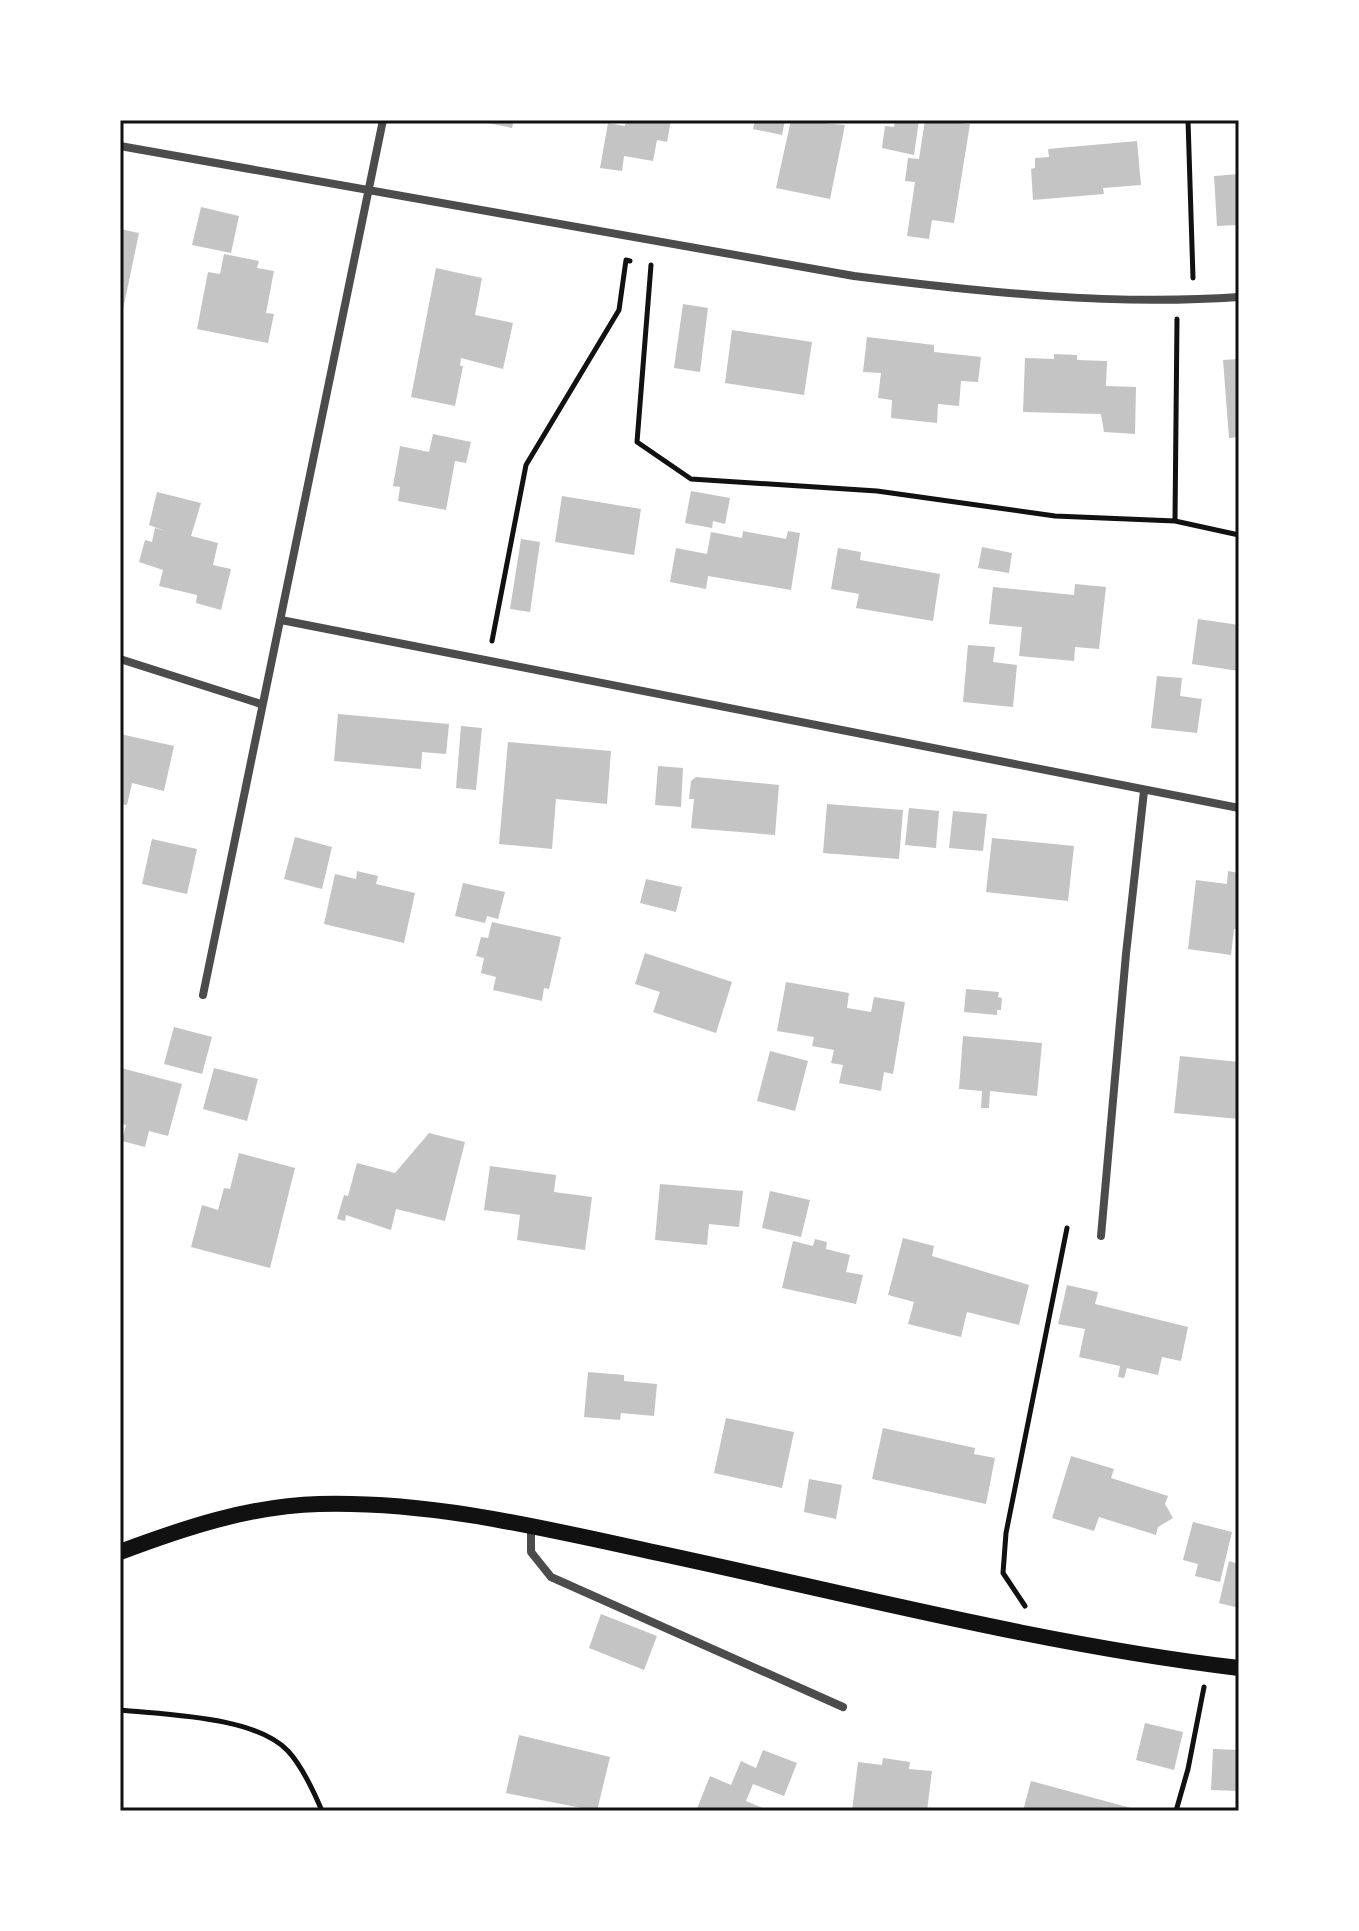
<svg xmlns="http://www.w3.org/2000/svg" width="1359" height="1931" font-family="'Open Sans',sans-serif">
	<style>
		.building { fill: #c4c4c4 }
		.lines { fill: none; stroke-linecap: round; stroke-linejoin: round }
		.path { stroke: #111; stroke-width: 5 }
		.minor { stroke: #4c4c4c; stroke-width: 8 }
		.secondary { stroke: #111; stroke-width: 16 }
		.neatline { fill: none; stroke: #111; stroke-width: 3 }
	</style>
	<rect width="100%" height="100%" fill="#fff"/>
	<path class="building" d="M474,120H514L512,128Z
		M626,120H671L667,142L657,140L653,161L624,156L622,171L600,168L608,123L625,126Z
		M755,120H785L782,135L753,129Z
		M791,120L845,125L830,199L776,188Z
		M895,120H919L914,155L882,148L885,126L894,127Z
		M925,120L970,124L954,223L932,220L929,239L907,236L915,182L905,181L908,158L919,159Z
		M1137,141L1141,185L1103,188L1104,194L1033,200L1031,169L1035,168V158L1049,157L1048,149Z
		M1239,174V225L1217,226L1214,176Z
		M201,207L239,216L231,253L192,245Z
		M120,229L139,233L121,319L120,318Z
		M224,254L259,261L257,268L274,271L266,313L274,314L268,343L197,329L208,272L220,274Z
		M436,268L482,278L475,315L513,323L503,369L461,358L460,366H463L455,406L411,397Z
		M683,304L708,308L700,372L674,368Z
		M732,330L812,342L804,395L725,383Z
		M867,337L934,345V352L981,357L978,382L961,381L959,406L938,404L937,423L891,418L892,400L878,398L881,373L863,372Z
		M1054,354L1077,355V360L1107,361L1106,386L1136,387L1135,434L1104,432L1101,414L1023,412L1025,358L1054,359Z
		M1239,359V437L1229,438L1223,360Z
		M433,434L471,442L466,463L455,461L446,510L398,501L400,487L393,486L400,446L429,452Z
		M691,491L730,498L725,524L713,521L712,528L685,523Z
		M157,492L201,503L191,536L218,543L213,565L231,569L221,610L196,603L197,595L159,586L163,570L139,562L145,540L152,542L155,528L165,531L149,525Z
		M562,496L641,509L634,555L555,542Z
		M743,531L786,539L788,531L800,533L791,590L708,576L706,589L670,582L676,548L707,554L711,532L742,538Z
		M521,539L540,542L530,612L510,609Z
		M982,547L1012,553L1009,573L978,568Z
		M838,548L861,552L860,560L940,574L933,621L856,608L859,594L831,589Z
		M1075,584L1106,587L1099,649L1075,647L1074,661L1019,656L1022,627L989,624L993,587L1074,595Z
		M1198,619L1239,625V671L1192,664Z
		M968,645L995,647L993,662L1017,665L1013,707L963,702Z
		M1157,676L1182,678L1180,696L1202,699L1197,733L1151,728Z
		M338,714L449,724L446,754L422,752L421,769L334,761Z
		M461,726L482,728L476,790L456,788Z
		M120,734L174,746L164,791L132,783L127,805L120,804Z
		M508,742L611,751L607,804L556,799L552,849L499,844Z
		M658,766L683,768L681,807L655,805Z
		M696,777L779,785L775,835L691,828L694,799H689L691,781Z
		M827,804L903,810L899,859L823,853Z
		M909,808L939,811L936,848L905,845Z
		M953,811L987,814L983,851L949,848Z
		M295,837L332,847L322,889L284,879Z
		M992,838L1074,846L1068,901L986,892Z
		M152,839L197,849L187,894L142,884Z
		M357,871L378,876L376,884L415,893L404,943L324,924L335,874L356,879Z
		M1228,871L1239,873V929H1234L1231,955L1188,949L1196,880L1227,884Z
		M646,879L682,887L676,912L640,903Z
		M463,883L505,892L498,919L487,916L485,923L455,916Z
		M492,922L561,937L549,989L544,988L542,1001L493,990L496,977L481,973L484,958L476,956L481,937L488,938Z
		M645,953L732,982L716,1033L653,1012L660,992L635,984Z
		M786,982L849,993L847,1008L871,1012L874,997L905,1002L893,1074L884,1072L881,1091L839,1083L843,1065L831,1063L834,1050L812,1046L814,1037L777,1031Z
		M966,989L999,992L998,997L1002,998L1001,1010H997V1015L964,1012Z
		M174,1027L212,1037L202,1074L164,1064Z
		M963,1036L1042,1043L1037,1096L990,1091L989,1108H981L982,1091L959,1089Z
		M770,1051L808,1061L795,1111L757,1101Z
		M1180,1056L1239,1062V1119L1174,1113Z
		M121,1068L182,1084L168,1136L149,1131L145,1147L122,1141L126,1125L120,1123Z
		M214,1068L258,1079L247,1121L203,1109Z
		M429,1133L465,1142L445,1221L396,1209L391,1230L346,1215L345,1221L337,1219L344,1195L348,1196L357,1163L395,1173Z
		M239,1153L295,1168L270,1268L191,1247L202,1205L218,1210L224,1188L230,1189Z
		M490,1166L556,1175L554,1192L592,1197L585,1250L517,1240L520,1215L484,1210Z
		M660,1184L743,1191L739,1227L709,1224L707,1245L655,1240Z
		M770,1191L810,1200L801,1237L762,1228Z
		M903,1238L934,1246L932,1256L1029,1285L1019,1325L967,1312L961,1337L908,1324L914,1302L888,1295Z
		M815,1239L827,1242L826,1249L850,1255L846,1272L863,1275L856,1304L782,1288L793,1241L813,1246Z
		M1067,1285L1098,1292L1095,1304L1188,1327L1181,1361L1162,1357L1158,1375L1127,1368L1124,1378L1118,1377L1120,1366L1079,1357L1085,1329L1058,1324Z
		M588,1372L624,1375V1381L657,1384L654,1416L621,1413L620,1420L584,1417Z
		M726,1418L794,1432L782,1488L714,1473Z
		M883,1428L975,1448L974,1454L995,1458L986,1504L872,1479Z
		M1071,1456L1114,1469L1111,1478L1168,1496L1165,1504L1173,1518L1158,1527L1156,1535L1099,1517L1094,1531L1052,1518Z
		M809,1479L842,1485L836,1519L804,1512Z
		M1193,1522L1232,1532L1220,1582L1195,1576L1198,1564L1183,1560Z
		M1229,1561L1239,1564V1608L1219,1603Z
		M601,1614L657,1636L644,1670L589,1648Z
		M1145,1723L1183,1732L1174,1770L1136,1760Z
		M519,1735L610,1757L597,1811L506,1793Z
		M1213,1749L1239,1750V1791L1211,1790Z
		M763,1750L797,1763L784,1796L753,1784L746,1801L770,1811H696L710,1776L731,1785L741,1761L756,1768Z
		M883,1758L910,1762L909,1769L932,1771L927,1811H852L858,1762L882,1765Z
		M1031,1781L1131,1808L1130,1811H1023Z"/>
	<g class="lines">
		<path class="path" d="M1188,120L1193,278
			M651,265L637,442L691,479L877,491L1055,516L1175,521
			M1177,319L1175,521L1239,535
			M492,641L526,465L619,310L626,260L630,261
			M1025,1606L1003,1573L1006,1533L1067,1228
			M120,1710C166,1715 255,1716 288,1751C302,1766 314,1792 322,1811
			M1176,1811L1188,1769L1204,1687"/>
		<path class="minor" d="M120,146L854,276C980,292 1112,306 1239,297
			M281,620L1239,808
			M120,659L261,704
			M203,995L383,120
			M1101,1236L1126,954L1144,791
			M531,1526V1552L551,1577L843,1707"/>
		<path class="secondary" d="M120,1552C184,1528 249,1506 319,1504C435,1501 546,1529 658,1553C850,1594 1044,1645 1239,1668"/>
	</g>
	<rect width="1359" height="1931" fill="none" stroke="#ffffff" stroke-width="244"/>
	<rect x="122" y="122" width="1115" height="1687" class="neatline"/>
</svg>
